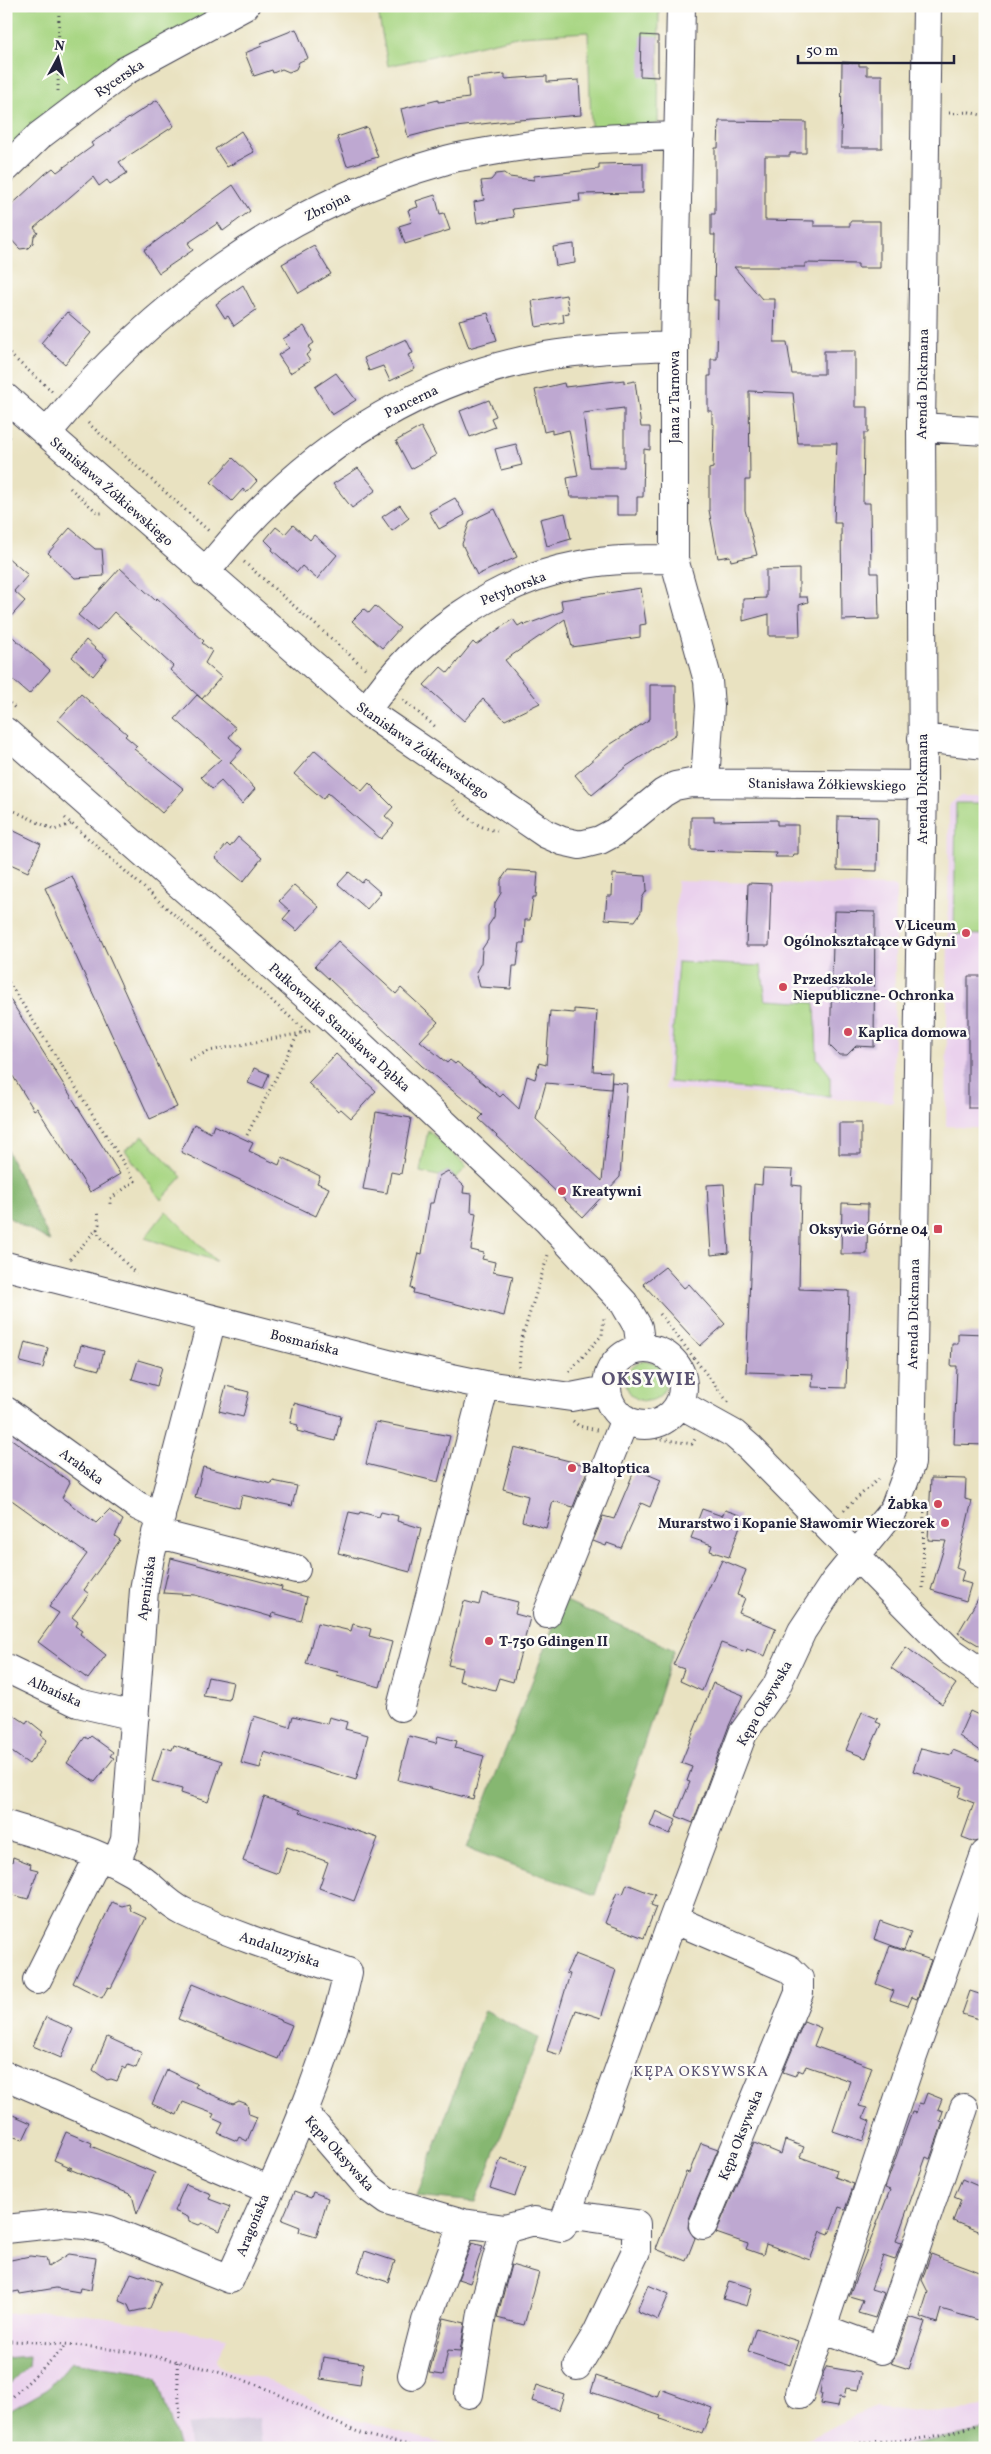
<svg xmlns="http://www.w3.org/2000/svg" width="991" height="2454" font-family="Vollkorn,serif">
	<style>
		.built { fill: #ead1ed }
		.industrial { fill: #cabfd7 }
		.green { fill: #a8d683; stroke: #657c5f }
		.forest { fill: #86b771; stroke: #546c56 }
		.building { fill: #bea8d1; fill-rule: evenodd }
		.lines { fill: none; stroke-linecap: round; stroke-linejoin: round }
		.minor-casing { stroke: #403f4f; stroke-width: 30 }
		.path { stroke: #403f4f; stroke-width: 3; stroke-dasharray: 1 4; stroke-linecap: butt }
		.minor { stroke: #fff; stroke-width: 28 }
		.poi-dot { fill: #d1495b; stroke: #fdfcf7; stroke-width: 2 }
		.labels { text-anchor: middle; stroke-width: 5; stroke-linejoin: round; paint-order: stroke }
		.street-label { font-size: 14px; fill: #22223b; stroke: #fdfcf7 }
		.poi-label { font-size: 14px; font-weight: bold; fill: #22223b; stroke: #fdfcf7; text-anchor: start }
		.neighbourhood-label { font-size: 15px; letter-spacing: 1px; fill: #595170; stroke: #fdfcf7 }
		.district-label { font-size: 19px; font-weight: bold; letter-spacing: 1px; fill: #595170; stroke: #fdfcf7 }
	</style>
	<rect width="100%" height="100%" fill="#fdfcf7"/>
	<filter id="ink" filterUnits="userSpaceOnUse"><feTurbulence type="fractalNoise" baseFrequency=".02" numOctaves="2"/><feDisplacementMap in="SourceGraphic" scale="10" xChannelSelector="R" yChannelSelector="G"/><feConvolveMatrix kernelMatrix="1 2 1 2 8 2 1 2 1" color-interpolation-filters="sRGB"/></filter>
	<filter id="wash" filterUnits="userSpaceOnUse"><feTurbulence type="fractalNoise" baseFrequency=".0096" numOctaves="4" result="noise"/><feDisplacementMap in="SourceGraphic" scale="20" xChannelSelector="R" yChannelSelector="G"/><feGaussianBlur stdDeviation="1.12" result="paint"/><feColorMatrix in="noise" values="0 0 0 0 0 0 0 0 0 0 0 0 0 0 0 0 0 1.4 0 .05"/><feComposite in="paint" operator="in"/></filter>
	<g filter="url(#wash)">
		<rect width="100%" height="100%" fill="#e9e2c1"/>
		<path class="built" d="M960,796H985V1129L946,1126L949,804Z
			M677,881L896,886L893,1102L665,1089Z
			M57,2310L227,2337L217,2359L219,2365L225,2369L265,2379L352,2419L459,2448H6V2314Z
			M985,2406V2448H789L874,2407L917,2412L970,2410Z"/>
		<path class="industrial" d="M259,2418L262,2448H189L187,2425Z"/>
		<path class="green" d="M6,6H223L6,149Z
			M377,6H659L658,124L591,127L588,32L521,36L388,66Z
			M956,803H985V935L954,934Z
			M678,962L761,966L766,1000L815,1003L817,1058L830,1075V1096L669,1082Z
			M428,1130L467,1167L456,1178L448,1171L439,1176L420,1172Z
			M143,1136L182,1177L161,1200L125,1150Z
			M166,1211L216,1261L145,1238Z
			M626 1381a20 20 0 1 1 40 0a20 20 0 1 1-40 0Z"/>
		<path class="forest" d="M6,1148L50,1241L6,1216Z
			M564,1600L674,1650L595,1895L467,1848Z
			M484,2010L538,2038L476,2202L417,2196Z
			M29,2356L28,2366L6,2388V2358Z
			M71,2362L139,2371L157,2378L179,2448H6V2413L48,2389Z
			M985,2430V2448H891Z"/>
		<g id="blocks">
			<path class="building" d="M296,29L308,58L299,62L296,69L289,72L282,69L273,73L272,70L254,76L245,53L262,46L261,43Z
				M641,35L658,36V77L640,76Z
				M842,62L859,63V66H867V75H882V148H841Z
				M505,74V79L547,76V82L579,80L581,115L507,121L439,129L408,137L401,109L438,100V102L469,98L467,78Z
				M157,100L174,126L119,162L127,173L110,184L107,180L99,186L93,177L34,228L38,233L34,236L33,243L28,248L20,249L6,234V210L45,174L53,168L57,172L93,146L91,143Z
				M719,121L806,122V153H790V156H765V220L814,221V226H850V221H880V268H858V264L805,263V267H734L762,299H775L774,342H787L792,374H824V351H855V407H868V433H864L863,503H870L871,573H878L879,619L842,620L841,523H834L837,443H798L793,393L749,391L750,480H745V510L757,555L731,561L730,556L718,558L709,510V469L713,468L714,424H712V411H708V376H711V359H717L718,300H714L715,235H711V214H715V148H718Z
				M367,127L378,157L347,166L337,137Z
				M241,131L254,152L227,167L215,149Z
				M643,163V193L579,194L580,201L512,209L514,217L477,223L474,202L484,200L481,181L491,180L496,174L504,173L509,177L534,180V176L599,169V164Z
				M233,185L250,211L223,231L218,223L188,243L193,250L159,273L144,250Z
				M435,195L440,214L444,213L450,230L405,244L399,226L412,222L408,210L418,207L416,201Z
				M574,244L575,263L556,266L553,247Z
				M314,246L331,274L299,293L282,264Z
				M243,285L256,310L234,326L228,316L225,318L216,304Z
				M566,295L569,313L563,314L564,322L536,327L532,301Z
				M67,312L91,333L65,364L41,343Z
				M488,313L497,340L469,348L459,320Z
				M304,326L314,343L308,347L311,351L306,355L310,361L290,373L278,355L289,348L283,339Z
				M406,339L413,353L408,355L415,369L390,381L383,366L369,371L364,358Z
				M336,373L356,400L332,415L315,387Z
				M624,380V383L635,381L641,427H650V450L644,449L643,497H637V515H617V497H570L567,478L578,476L569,430L552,434V430L544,432L535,390L564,383L565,387ZM624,408V467H590L583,413Z
				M489,400L496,416L491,418L495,427L470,437L460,411Z
				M421,427L436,455L411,469L396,441Z
				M516,444L522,465L501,470L495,449Z
				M233,458L257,481L246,493L243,489L232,501L211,482Z
				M358,468L376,490L352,508L333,484Z
				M455,498L465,515L439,529L429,512Z
				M400,505L409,518L392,531L382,517Z
				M495,509L517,557L477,575L462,544L470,521Z
				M565,513L571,539L547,546L540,519Z
				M293,525L310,540L314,535L337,555L317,579L302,566L297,572L272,550L273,548L265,540L276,527L285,534Z
				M70,528L95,549H102L104,576L75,578L48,553Z
				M6,556L28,575L14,591L25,601L6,622Z
				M120,568L155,600L157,598L204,641L202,643L212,651L205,663L221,677L202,699L170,670L173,666L114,612L97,631L78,615Z
				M799,569V597H807L808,602L799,605L800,636H769V614L743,621V599L766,598V570Z
				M641,588L646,624L640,625V637L572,647L565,619L505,660L540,703L505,720L483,699L464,721L424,685L441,667L448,673L473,642L476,645L513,619L518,626L523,623L525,625L563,611L561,600Z
				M375,606L400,628L382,648L352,621L364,609L369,613Z
				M6,631L50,670L29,694L6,674Z
				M86,640L107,659L93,676L72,657Z
				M650,685H676V734L627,766L592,795L575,775L611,744L650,719Z
				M81,694L127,734L125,736L137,746L134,749L184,789L162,813L58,720Z
				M197,695L236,728L229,737L242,749L230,762L255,789L242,804L221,781L212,789L201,777L221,759L175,719Z
				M315,750L362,791L369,783L393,807L385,816L394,824L381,839L328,793L323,799L294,774Z
				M838,816L878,817L877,871L837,870Z
				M691,817H714V821L777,820V825H798V854H793L792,857H775L776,852L691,850Z
				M6,827L41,844L28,872L6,862Z
				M238,837L262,858L243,882L215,858L227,844L230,847Z
				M508,870L538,872L536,897H533L530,920H525L524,943H520L517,966H513L511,989L480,987L476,972L481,963L482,949L488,940V926L494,917L495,903L501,893V880Z
				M349,872L362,883L365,879L381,893L367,909L338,884Z
				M613,874L646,876L647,890L642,898L641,912L635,921L605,919L607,896H612Z
				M72,876L177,1107L150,1119L45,888Z
				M748,883L771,884L769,946H746Z
				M294,885L319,907L297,931L283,919L290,911L279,901Z
				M834,911L875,912L874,1047L856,1046L847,1055H839L830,1046Z
				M338,941L396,994L401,988L438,1022L420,1041L447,1063L450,1060L455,1064L457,1062L500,1097L503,1094L519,1109L527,1076L535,1079L539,1063L546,1065L550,1011L574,1013V1009L597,1011L593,1071L612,1072L611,1089L546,1083L536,1119L602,1181L612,1082L627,1084L620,1177L583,1217L479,1119L483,1115L422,1066L315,966Z
				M968,976H985V1108H968Z
				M6,993L120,1174L90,1192L37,1108L34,1110L6,1065Z
				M336,1054L376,1091L351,1118L341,1109L338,1111L308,1083Z
				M254,1068L269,1074L263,1089L248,1083Z
				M376,1112L411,1118L401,1174L391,1172L387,1193L363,1189L373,1136L372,1135Z
				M839,1123H861V1154H839Z
				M194,1124L211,1133L214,1125L253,1143L249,1151L279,1165L282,1157L320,1176L317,1183L329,1188L316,1216L181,1152Z
				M763,1169L793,1170L792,1185L801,1186L799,1289L849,1291L846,1388L812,1387L813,1374L746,1372L754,1184L762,1185Z
				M448,1171L464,1186L463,1193L472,1194L471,1212L476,1213L471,1250L484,1253L482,1259L495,1262L493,1272L513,1276L504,1316L413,1293L414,1289L411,1288L419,1253L422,1254L430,1203H433L439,1176Z
				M724,1184L729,1253L711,1255L707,1185Z
				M842,1203L868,1204L867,1254H841Z
				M665,1267L684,1288L689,1284L725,1324L700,1346L643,1284Z
				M958,1333L985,1334V1445L954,1444L957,1366H951L952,1344H958Z
				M25,1342L48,1348L43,1368L20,1362Z
				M81,1345L104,1351L99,1370L76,1364Z
				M138,1360L162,1367L157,1386L132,1379Z
				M226,1386L249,1392L243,1417L219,1411Z
				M294,1403L341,1416L335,1441L297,1431L298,1425L290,1423Z
				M376,1422L450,1436L438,1482L366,1464Z
				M6,1435L70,1482L62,1498L96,1523L109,1510L123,1520L115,1536L120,1540L84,1590L89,1594L72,1617L78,1622L76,1626L82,1630L80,1634L106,1655L88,1679L38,1642L59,1613L49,1607L87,1554L6,1496Z
				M514,1447L589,1466L573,1507L553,1501L546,1528L522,1521L528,1496L503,1489Z
				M203,1467L272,1484L273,1481L297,1486L292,1506L242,1495L239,1508L195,1497Z
				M635,1469L661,1480L650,1507L641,1503L621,1548L607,1543L606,1546L593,1541L603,1516L614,1519Z
				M931,1478L966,1479L965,1499L972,1501L956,1568L964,1571L961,1581L971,1584L966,1601L931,1590L946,1541L928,1540Z
				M702,1509L722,1516L725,1510L740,1515L737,1522L741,1523L729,1557L710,1551L712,1545L691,1538Z
				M349,1512L359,1514L360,1512L379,1517L381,1512L398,1516L397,1521L421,1528L410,1572L338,1553Z
				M171,1558L282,1587L281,1590L307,1597L301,1621L273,1613L272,1617L195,1595L163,1593Z
				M722,1560L746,1570L737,1595L745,1598L739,1613L776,1628L765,1656L747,1649L746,1652L721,1643L702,1691L680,1681L684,1669L673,1665Z
				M985,1587V1649L958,1633Z
				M482,1593L518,1602L515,1614L530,1618L513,1682L499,1678L495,1690L459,1681L462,1668L448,1665L464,1601L479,1605Z
				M317,1623L351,1631L353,1624L371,1629L369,1636L392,1642L380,1687L337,1675L338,1672L306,1664Z
				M906,1647L956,1684L942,1704L891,1668Z
				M208,1677L233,1682L229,1700L203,1696Z
				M713,1683L743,1695L728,1728L693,1823L676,1816L690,1782L687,1781L692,1767L681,1763Z
				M6,1710L26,1723L28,1720L43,1732L41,1735L47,1740L29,1764L6,1748Z
				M970,1711L985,1718V1754L959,1736Z
				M862,1712L878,1719L876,1722L881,1724L866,1758L846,1750Z
				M254,1716L290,1727L293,1716L327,1724L329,1717L347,1722L345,1729L368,1735L356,1780L264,1752L260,1768L241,1763Z
				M91,1736L113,1752L110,1756L114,1758L95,1782L67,1763L85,1737L88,1739Z
				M409,1736L436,1743L438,1736L457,1741L455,1748L484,1756L473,1799L398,1780Z
				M174,1745L222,1761L208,1802L181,1793L182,1789L152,1781L163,1747L172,1750Z
				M921,1748L951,1755L953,1750L985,1763V1839L975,1842L962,1837L974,1803L958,1797L962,1787L913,1771Z
				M264,1797L301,1810L300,1812L378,1838L354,1901L319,1888L328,1862L287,1847L278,1874L243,1861Z
				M656,1811L676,1820L670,1834L650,1826Z
				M13,1857L31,1864L30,1868L38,1870L28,1899L6,1893V1860L12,1862Z
				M627,1884L655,1895L651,1905L656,1907L644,1938L605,1923L617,1892L623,1894Z
				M112,1902L122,1906L129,1904L131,1911L146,1918L111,1988L108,1987L102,1998L73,1983Z
				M880,1921L911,1932L904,1950L874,1939Z
				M890,1946L931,1960L917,1999L912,1997L908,2006L890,2000L894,1991L876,1984Z
				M575,1954L616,1970L601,2018L576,2010L560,2055L547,2051L570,1974L566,1973Z
				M192,1984L292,2025L278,2059L178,2019Z
				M970,1991L985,1996V2011L982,2020L962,2014Z
				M46,2017L73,2029L61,2058L33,2046Z
				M804,2021L821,2028L814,2046L872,2067L859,2106L867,2108L863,2118L870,2121L863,2141L833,2131L850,2081L806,2066L803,2072L798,2070L795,2076L783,2072Z
				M107,2037L142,2053L136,2068L128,2065L126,2069L123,2067L117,2081L111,2079L107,2080L93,2070Z
				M167,2070L197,2084L195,2087L233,2104L239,2101L247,2104L249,2114L257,2117L247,2141L239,2137L237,2141L218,2133L223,2123L212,2118L214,2114L183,2102L177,2115L152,2104Z
				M927,2093L942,2099L938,2109L943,2111L940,2121L943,2122L930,2159L926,2157L896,2241L901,2243L895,2260L883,2256L871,2289L884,2293L875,2318L858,2313L863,2300L849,2296L890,2190L885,2188L912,2112L916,2113L919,2103L923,2104Z
				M6,2112L31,2123L23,2140L6,2134Z
				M66,2132L92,2143L91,2146L155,2173L137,2214L132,2195L67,2168H72L54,2160Z
				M785,2140L804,2147L800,2157L837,2170L835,2177L854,2184L845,2209L839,2207L829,2234L821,2231L810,2260L766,2244L763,2255L746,2249L748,2244L716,2233L754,2143L781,2154Z
				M701,2143L718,2149L689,2219L688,2228L695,2238L686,2261L656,2249L686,2172L689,2173Z
				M501,2158L526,2166L515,2196L490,2188Z
				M962,2179L985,2189V2234L953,2221L961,2200L954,2197Z
				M186,2184L211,2194L209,2199L230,2207L220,2231L202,2223L199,2225L189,2221L188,2217L174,2211Z
				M294,2192L311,2198L313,2192L328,2198L316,2237L299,2232L300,2227L282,2220Z
				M472,2243L483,2246L470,2283L458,2279Z
				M365,2251L395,2261L388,2282L358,2272Z
				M69,2254L96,2258L91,2290L80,2288L79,2292L56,2288L20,2294L19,2291L8,2293L6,2261L30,2256L46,2258L48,2267Z
				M931,2254L985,2274V2322L941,2309L937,2323L920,2317L928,2292L922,2280Z
				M511,2265L539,2273L524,2325L497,2318Z
				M131,2273L140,2276L143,2275L161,2282L150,2308L131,2312L128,2305L119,2301Z
				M729,2281L752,2288L747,2306L723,2299Z
				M648,2285L669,2294L658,2320L637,2311Z
				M909,2317L925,2322L909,2369L890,2363L896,2355Z
				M444,2318L465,2323L460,2351L448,2350L443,2375L429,2373Z
				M756,2328L798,2341L790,2365L748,2351Z
				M323,2357L363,2363L360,2385L320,2379Z
				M827,2367L861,2373L858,2390L846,2388L844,2398L839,2397L837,2407L820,2404L822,2394L820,2393L823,2374Z
				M596,2376L657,2397L660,2389L712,2408L702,2434L660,2419L661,2416L591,2392Z
				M537,2385L564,2394L559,2410L532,2401Z"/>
		</g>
	</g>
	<g filter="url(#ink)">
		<use href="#blocks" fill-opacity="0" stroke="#403f4f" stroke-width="1"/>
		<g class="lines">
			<g class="minor-casing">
				<path id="minor" d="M681,6L674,346V559L708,681L710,706L705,782
					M6,168L39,136L125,71L245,6
					M6,398L366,711L546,834L562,841L580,845L600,840L615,832L663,793L675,786L691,783L923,785
					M921,427L985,431
					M47,433C151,306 283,206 443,161C457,156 473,155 487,152C551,140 614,138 679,136
					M205,573C293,461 404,382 545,356C588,349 631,348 674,346
					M366,711C416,637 490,582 580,565C611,559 643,559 674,559
					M6,732L335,1021L547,1220L624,1303L638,1327L641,1349
					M922,738L985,745
					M6,1266L404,1368L485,1385L571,1397L607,1390
					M607 1387a38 38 0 1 1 76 0a38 38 0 1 1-76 0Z
					M680,1404L734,1434L750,1448L949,1650L985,1675
					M6,1411L138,1506L161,1517
					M156,1533L296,1569
					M547,1614L625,1419
					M6,1668L78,1703L135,1716
					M401,1707L485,1385
					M6,1825C50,1838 94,1850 133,1873C151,1884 165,1903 184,1912C236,1937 293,1954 348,1972C326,2075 273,2183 230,2279L109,2230L86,2225L62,2223L6,2229
					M116,1863L125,1840L144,1590L150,1557L212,1319
					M673,1919L789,1969L799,1979V1993L703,2225
					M37,1980L99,1856
					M6,2076L270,2190
					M302,2110L369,2188L387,2201L463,2223L505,2229L534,2221L562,2227L673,1919L743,1733L776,1687L802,1631L835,1581L894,1509L911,1463L923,785L921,427L927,6
					M567,2214L636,2224V2251L597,2333L577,2366
					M822,2328L881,2350L964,2108
					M412,2375L426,2321L463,2223
					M469,2394L482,2313L505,2229
					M800,2394L908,2070L985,1854"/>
			</g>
			<path class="path" d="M58,91L59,6
				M949,113L969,112L985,116
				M6,351L53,392
				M88,423L210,532
				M6,441L12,434
				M70,488L98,513H102
				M244,562L367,670
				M6,700L17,710
				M403,700L437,728
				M453,800C465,818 476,827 497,831
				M6,807L54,830L71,824
				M65,818L307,1032L310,1031
				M6,978L135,1181L110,1199V1205
				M189,1060L209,1051L307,1032
				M247,1135L298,1034
				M97,1229L99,1235L136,1274
				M70,1259L97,1229L99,1224L97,1211
				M660,1314L728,1402
				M519,1367L521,1341L548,1255
				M569,1372L602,1335L604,1318
				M573,1421L579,1426L597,1430
				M642,1436L692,1444L695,1439
				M844,1510L878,1479
				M923,1588L924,1499
				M6,2341C84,2342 184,2357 257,2385C293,2399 328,2422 364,2434C382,2440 402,2443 420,2448
				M177,2362L180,2420
				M6,2403L66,2346
				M841,2448C864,2440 875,2442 898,2441C927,2439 957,2432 985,2422"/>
			<use href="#minor" class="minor"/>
		</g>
	</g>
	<g class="poi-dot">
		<circle cx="966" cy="933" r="5"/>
		<circle cx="783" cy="987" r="5"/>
		<circle cx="848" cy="1032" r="5"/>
		<circle cx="562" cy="1191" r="5"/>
		<rect x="933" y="1224" width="10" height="10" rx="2.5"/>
		<circle cx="572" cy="1468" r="5"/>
		<circle cx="938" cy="1504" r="5"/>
		<circle cx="945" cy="1523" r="5"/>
		<circle cx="489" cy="1641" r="5"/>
	</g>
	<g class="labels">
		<g class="street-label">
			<text transform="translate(119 78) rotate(-34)" y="5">Rycerska</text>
			<text transform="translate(327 206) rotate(-26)" y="5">Zbrojna</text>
			<text transform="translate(922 384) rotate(-89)" y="5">Arenda Dickmana</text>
			<text transform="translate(674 397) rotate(-90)" y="5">Jana z Tarnowa</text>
			<text transform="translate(411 401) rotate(-26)" y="5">Pancerna</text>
			<text transform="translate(112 491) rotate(41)" y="5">Stanisława Żółkiewskiego</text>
			<text transform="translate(513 588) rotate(-22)" y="5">Petyhorska</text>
			<text transform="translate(423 750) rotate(35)" y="5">Stanisława Żółkiewskiego</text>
			<text transform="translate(827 784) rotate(1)" y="5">Stanisława Żółkiewskiego</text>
			<text transform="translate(922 789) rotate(-90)" y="5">Arenda Dickmana</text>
			<text transform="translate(340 1027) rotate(42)" y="5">Pułkownika Stanisława Dąbka</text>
			<text transform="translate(913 1314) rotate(-89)" y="5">Arenda Dickmana</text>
			<text transform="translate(305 1342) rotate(14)" y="5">Bosmańska</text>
			<text transform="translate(82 1466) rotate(36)" y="5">Arabska</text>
			<text transform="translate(146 1588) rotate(-82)" y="5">Apenińska</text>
			<text transform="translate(55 1691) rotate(24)" y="5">Albańska</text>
			<text transform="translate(764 1703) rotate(-60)" y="5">Kępa Oksywska</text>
			<text transform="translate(280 1949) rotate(19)" y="5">Andaluzyjska</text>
			<text transform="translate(740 2135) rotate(-68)" y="5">Kępa Oksywska</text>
			<text transform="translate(340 2153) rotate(48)" y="5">Kępa Oksywska</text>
			<text transform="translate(252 2225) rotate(-68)" y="5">Aragońska</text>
		</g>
		<g class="poi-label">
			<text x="956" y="930" text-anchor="end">V Liceum<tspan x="956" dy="16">Ogólnokształcące w Gdyni</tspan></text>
			<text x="793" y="984">Przedszkole<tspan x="793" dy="16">Niepubliczne- Ochronka</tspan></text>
			<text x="858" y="1037">Kaplica domowa</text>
			<text x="572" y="1196">Kreatywni</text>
			<text x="928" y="1234" text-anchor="end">Oksywie Górne 04</text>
			<text x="582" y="1473">Baltoptica</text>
			<text x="928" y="1509" text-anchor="end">Żabka</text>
			<text x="935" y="1528" text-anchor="end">Murarstwo i Kopanie Sławomir Wieczorek</text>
			<text x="499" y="1646">T-750 Gdingen II</text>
		</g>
		<g class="neighbourhood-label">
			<text x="701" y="2076">KĘPA OKSYWSKA</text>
		</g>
		<g class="district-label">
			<text x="649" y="1385">OKSYWIE</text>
		</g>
	</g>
	<rect width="991" height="2454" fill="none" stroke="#fdfcf7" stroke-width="25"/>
	<g transform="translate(58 58) rotate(7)" stroke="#fdfcf7" stroke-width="4" paint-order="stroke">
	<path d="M0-4L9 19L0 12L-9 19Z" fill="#22223b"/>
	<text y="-8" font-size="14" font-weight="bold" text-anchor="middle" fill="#22223b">N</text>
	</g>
	<path d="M798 55v8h156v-8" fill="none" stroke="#22223b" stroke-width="2.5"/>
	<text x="806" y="55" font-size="15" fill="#22223b" stroke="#fdfcf7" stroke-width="4" paint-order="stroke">50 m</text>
</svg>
